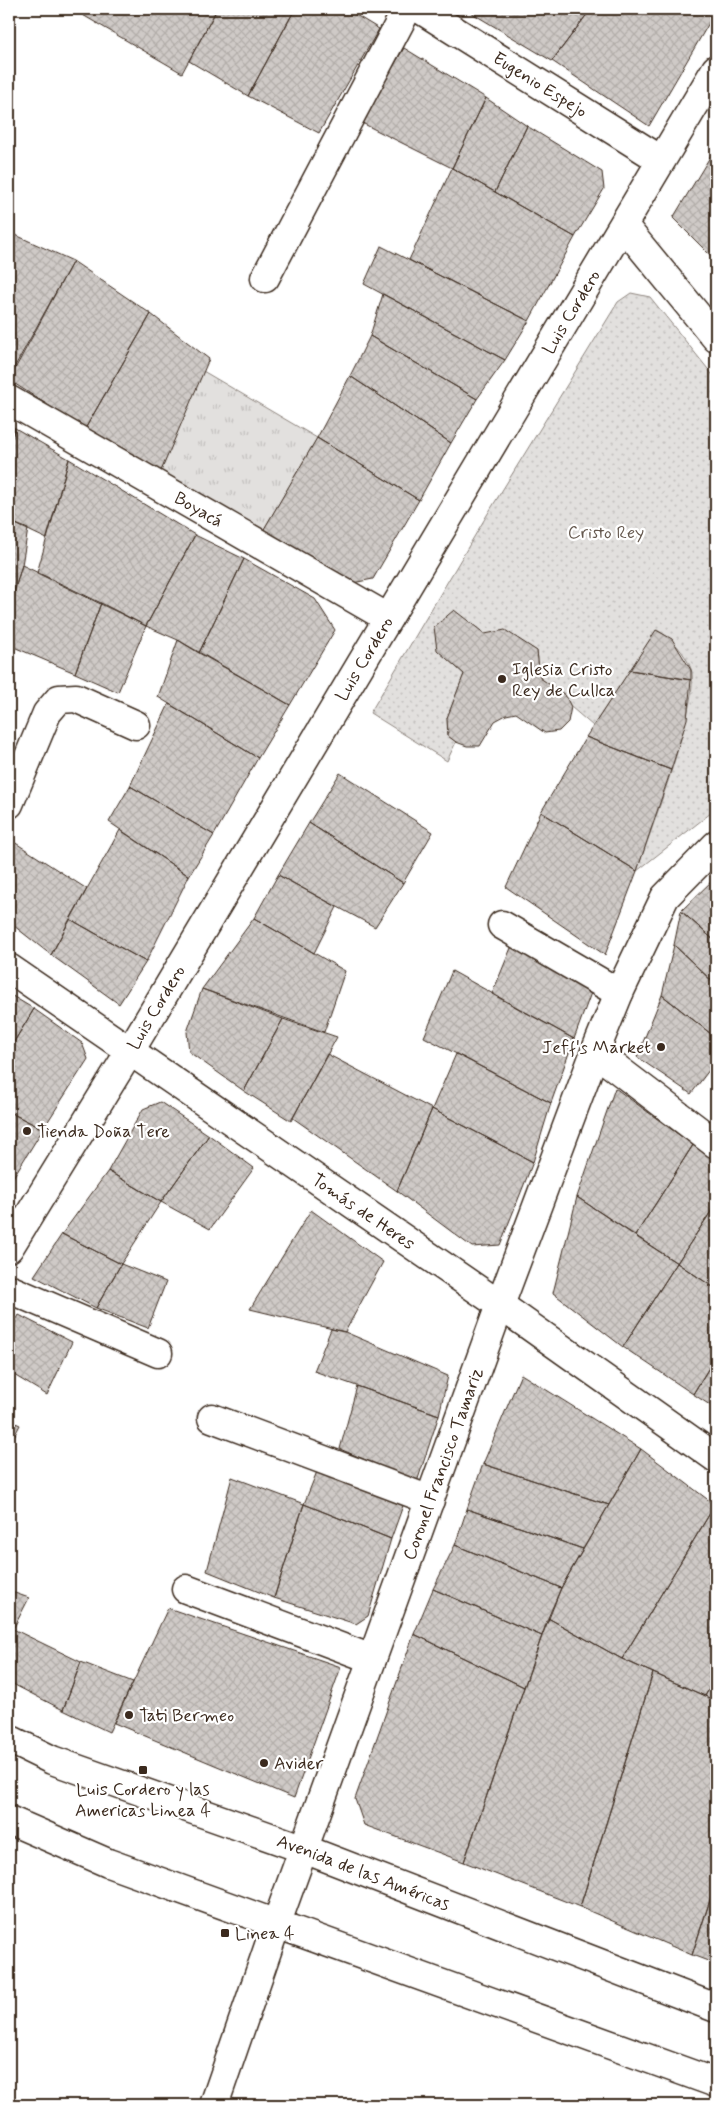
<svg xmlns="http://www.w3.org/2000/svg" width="725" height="2114" font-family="Mynerve,sans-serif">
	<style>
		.grass { fill: url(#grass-tufts); stroke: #8e857e }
		.park { fill: url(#park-dots); stroke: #8e857e }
		.building { fill: url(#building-cross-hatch); stroke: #3b2a1e }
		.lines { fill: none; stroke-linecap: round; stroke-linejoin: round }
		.street-casing { stroke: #3b2a1e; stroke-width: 31 }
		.secondary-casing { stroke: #3b2a1e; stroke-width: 31 }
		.primary-casing { stroke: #3b2a1e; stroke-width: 31 }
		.street { stroke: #fff; stroke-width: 28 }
		.secondary { stroke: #fff; stroke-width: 28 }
		.primary { stroke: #fff; stroke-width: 28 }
		.poi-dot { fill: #3b2a1e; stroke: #fff; stroke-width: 2 }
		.labels { text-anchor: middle; stroke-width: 4.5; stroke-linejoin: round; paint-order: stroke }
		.street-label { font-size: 18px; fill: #3b2a1e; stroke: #fff }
		.park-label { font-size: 18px; fill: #65584e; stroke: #fff }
		.poi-label { font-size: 18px; fill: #3b2a1e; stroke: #fff; text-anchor: start }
	</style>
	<defs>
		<pattern id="grass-tufts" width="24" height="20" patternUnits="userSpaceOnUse" patternTransform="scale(1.25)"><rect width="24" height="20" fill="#e2e0de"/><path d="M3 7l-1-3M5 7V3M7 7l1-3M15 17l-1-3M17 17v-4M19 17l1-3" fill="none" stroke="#c3c0be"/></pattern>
		<pattern id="park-dots" width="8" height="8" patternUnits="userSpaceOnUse" patternTransform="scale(1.25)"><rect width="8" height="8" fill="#e2e0de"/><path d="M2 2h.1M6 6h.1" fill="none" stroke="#c3c0be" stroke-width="1.8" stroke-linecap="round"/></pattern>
		<pattern id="building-cross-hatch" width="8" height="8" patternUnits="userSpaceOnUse" patternTransform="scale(1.25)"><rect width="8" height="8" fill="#cfcac7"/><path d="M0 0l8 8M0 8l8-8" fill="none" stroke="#b3aeaa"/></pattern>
	</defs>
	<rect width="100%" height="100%" fill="#fff"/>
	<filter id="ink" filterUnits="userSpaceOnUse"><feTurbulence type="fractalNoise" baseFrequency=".02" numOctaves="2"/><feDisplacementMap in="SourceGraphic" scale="10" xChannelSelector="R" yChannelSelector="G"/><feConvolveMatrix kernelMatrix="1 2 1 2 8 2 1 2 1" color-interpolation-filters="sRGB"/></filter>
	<g filter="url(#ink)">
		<path class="grass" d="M203,371L317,438L260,536L161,471Z"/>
		<path class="park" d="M631,293L650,297L716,379V809L637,871C649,834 701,700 691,669C685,652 671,638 657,630L593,726L571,707L565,695L540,678L537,651L505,631L437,650L464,674L447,718L448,736L456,742L447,761L370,713L487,515L618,302Z"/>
		<path class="building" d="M83,9H217L182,73L81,14Z
			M217,9H295L248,96L189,61Z
			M295,9H346L379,29L319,133L248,96Z
			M465,9H591L552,61Z
			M591,9H713L716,11L649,126L552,61Z
			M404,48L486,98L452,168L360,122Z
			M486,98L527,126L495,192L452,168Z
			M527,126L602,172L604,189L575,237L495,192Z
			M716,147V261L673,218Z
			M452,168L575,237L529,321L409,260Z
			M9,232L73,261L9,377Z
			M381,246L529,321L505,360L364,284Z
			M73,261L151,314L85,429L9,380Z
			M383,294L505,360L477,399L370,336Z
			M151,314L209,359L161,471L85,429Z
			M370,336L477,399L451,443L350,376Z
			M350,376L451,443L419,500L317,438Z
			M9,425L15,428L9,446Z
			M15,428L69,459L47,539L9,521V446Z
			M317,438L419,500L373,579L342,585L260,536Z
			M69,459L195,535L146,626L37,573Z
			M9,521L28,529L22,565L9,609Z
			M195,535L244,559L199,653L178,640L146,626Z
			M244,559L315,599L335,630L290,705L199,653Z
			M22,565L101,603L75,673L9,645V609Z
			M101,603L146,626L118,692L75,673Z
			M454,610L485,634L505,630L537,651L540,678L565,695L571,707L568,722L559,731L545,733L516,713L506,715L495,721L480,746H467L456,742L448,736L447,718L464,674L437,650L434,627Z
			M656,630L672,639L691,670V680L630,670Z
			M178,640L290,705L258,758L158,697Z
			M630,670L691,680L687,719L671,770L586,737Z
			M169,704L258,758L214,835L130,786Z
			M586,737L671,770L637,871L541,812Z
			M340,773L433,832L403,883L309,823Z
			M130,786L214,835L189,876L109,822Z
			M541,812L637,871L605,955L506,887Z
			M309,823L403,883L375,927L278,875Z
			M120,830L189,876L146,962L70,919Z
			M14,842L87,889L51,955L9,922V853Z
			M278,875L337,907L314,953L254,918Z
			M716,877V942L681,911Z
			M681,911L716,942V985L674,945Z
			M254,918L345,971L324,1032L202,989Z
			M70,919L146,962L119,1004L51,955Z
			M513,943L592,990L574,1039L492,994Z
			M674,945L716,985L715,1037L662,995Z
			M452,971L574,1039L551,1103L424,1037Z
			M202,989L283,1019L244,1091L189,1052L187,1032Z
			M9,994L34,1009L9,1050Z
			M662,995L716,1038V1061L691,1094L637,1057Z
			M34,1009L82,1043L88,1059L43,1129L9,1112V1050Z
			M283,1019L337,1037L291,1121L244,1091Z
			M327,1054L432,1109L397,1191L293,1118Z
			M456,1054L551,1103L533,1162L432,1109Z
			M615,1088L693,1145L635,1236L577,1197Z
			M160,1102L209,1135L161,1202L108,1171L143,1109Z
			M432,1109L533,1162L500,1245L472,1247L397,1191Z
			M9,1112L43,1129L9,1184Z
			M209,1135L254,1168L210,1229L161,1202Z
			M693,1145L716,1162V1204L677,1263L635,1236Z
			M108,1171L161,1202L121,1264L62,1234Z
			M577,1197L677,1263L623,1347L553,1293Z
			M716,1204V1289L677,1263Z
			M311,1210L383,1262L345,1332L250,1309Z
			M62,1234L121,1264L96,1308L34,1276Z
			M677,1263L716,1289V1356L693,1394L623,1347Z
			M121,1264L166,1282L148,1328L96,1308Z
			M19,1315L72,1342L47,1395L9,1372V1334Z
			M331,1329L345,1332L448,1376L439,1415L314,1371Z
			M716,1356V1409L693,1394Z
			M521,1374L641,1449L609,1505L483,1464Z
			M357,1386L439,1415L417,1482L340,1449Z
			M9,1420L20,1425L9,1446Z
			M641,1449L715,1505L622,1659L548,1618L561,1588Z
			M483,1464L609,1505L583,1549L467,1509Z
			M318,1469L405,1500L391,1539L304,1504Z
			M232,1477L304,1504L274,1598L207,1571Z
			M304,1504L391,1539L368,1616L356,1624L274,1598Z
			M715,1505L716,1677L705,1696L622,1659Z
			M467,1509L583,1549L561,1588L455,1545Z
			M455,1545L561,1588L542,1636L433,1589Z
			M433,1589L542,1636L524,1687L414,1634Z
			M9,1591L29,1598L9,1637Z
			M168,1608L341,1667L294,1798L114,1723Z
			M548,1618L622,1659L653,1673L580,1907L464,1862Z
			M13,1629L81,1662L63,1710L9,1682V1637Z
			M414,1634L524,1687L464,1862L364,1825L355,1799Z
			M81,1662L133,1682L109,1732L63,1710Z
			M653,1673L716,1701V1882L692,1955L580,1907Z
			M716,1677V1701L705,1696Z
			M716,1882V1964L692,1955Z"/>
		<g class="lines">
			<g class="street-casing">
				<g id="street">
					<path id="s1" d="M420,9L661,160"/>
					<path d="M624,226L716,338"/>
					<path id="s2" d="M9,400L388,618"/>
					<path d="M9,804L47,713L59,699L76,698L136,725"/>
					<path d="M502,925L619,993"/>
					<path id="s3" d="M9,968L500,1305L716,1458"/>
					<path d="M595,1052L716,1144"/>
					<path id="s4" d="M9,1248L130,1051L716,69"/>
					<path d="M9,1289L158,1353"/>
					<path d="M212,1418L430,1500"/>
					<path d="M186,1589L372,1659"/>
					<path id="s5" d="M214,2105L276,1925L500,1305L595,1052L619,993L665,897L716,845"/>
				</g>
			</g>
			<g class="secondary-casing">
				<path id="secondary" d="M265,278L407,9"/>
			</g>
			<g class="primary-casing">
				<g id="primary">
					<path id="s6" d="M9,1739L52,1760L304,1849L716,2008"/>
					<path d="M9,1820L108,1863L716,2083"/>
				</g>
			</g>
			<use href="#street" class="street"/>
			<use href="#secondary" class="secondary"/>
			<use href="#primary" class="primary"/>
		</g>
	</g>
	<g class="poi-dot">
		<circle cx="502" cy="679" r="5"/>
		<circle cx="661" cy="1047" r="5"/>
		<circle cx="27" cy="1131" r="5"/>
		<circle cx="129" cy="1715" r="5"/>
		<circle cx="264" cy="1763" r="5"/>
		<rect x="138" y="1765" width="10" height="10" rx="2.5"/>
		<rect x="220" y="1928" width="10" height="10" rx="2.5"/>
	</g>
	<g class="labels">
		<g class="street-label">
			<text dy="6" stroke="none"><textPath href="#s1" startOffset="142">Eugenio Espejo</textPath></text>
			<text dy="6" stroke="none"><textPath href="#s4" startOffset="1092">Luis Cordero</textPath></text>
			<text dy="6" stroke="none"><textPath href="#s2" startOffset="219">Boyacá</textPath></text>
			<text dy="6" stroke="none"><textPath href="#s4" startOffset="688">Luis Cordero</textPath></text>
			<text dy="6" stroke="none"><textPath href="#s4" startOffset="282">Luis Cordero</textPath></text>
			<text dy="6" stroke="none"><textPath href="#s3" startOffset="430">Tomás de Heres</textPath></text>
			<text dy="6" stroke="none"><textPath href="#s5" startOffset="681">Coronel Francisco Tamariz</textPath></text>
			<text dy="6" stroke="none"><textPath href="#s6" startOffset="379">Avenida de las Américas</textPath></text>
		</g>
		<g class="park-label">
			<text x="606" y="538">Cristo Rey</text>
		</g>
		<g class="poi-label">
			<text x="512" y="675">Iglesia Cristo<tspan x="512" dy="21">Rey de Cullca</tspan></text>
			<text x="651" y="1053" text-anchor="end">Jeff's Market</text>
			<text x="37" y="1137">Tienda Doña Tere</text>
			<text x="139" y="1721">Tati Bermeo</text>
			<text x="274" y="1769">Avider</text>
			<text x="143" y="1795" text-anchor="middle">Luis Cordero y las<tspan x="143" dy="21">Americas Linea 4</tspan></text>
			<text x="235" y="1939">Linea 4</text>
		</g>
	</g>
	<rect width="725" height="2114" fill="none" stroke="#fff" stroke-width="30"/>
	<rect x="15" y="15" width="695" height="2084" fill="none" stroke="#3b2a1e" stroke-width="2" filter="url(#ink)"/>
</svg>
